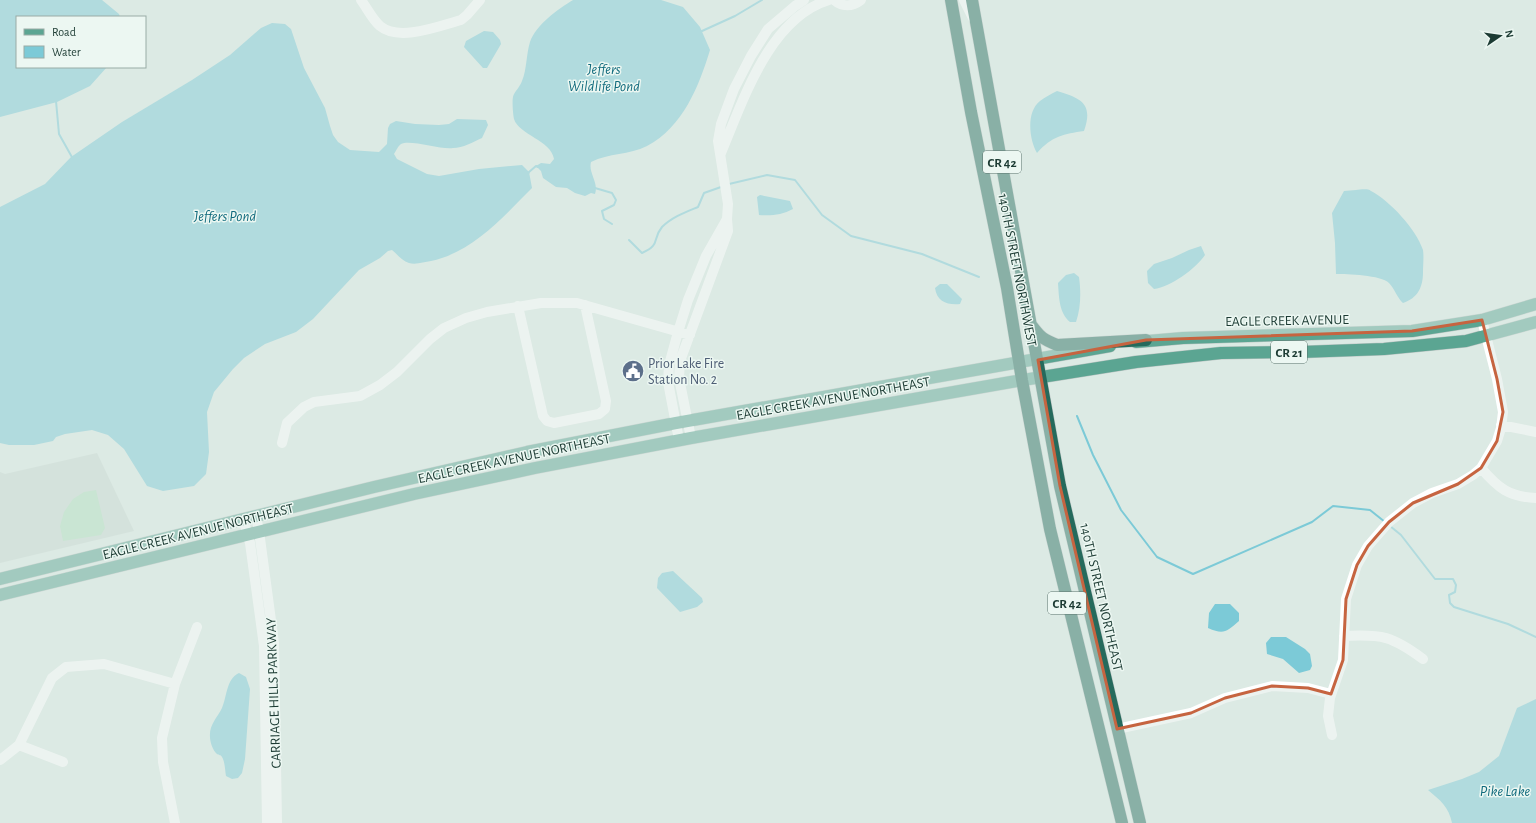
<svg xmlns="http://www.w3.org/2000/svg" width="1536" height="823" font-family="'Alegreya Sans',sans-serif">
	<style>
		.built { fill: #cadad3 }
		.green { fill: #b2dfbe }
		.water { fill: #7ccad7 }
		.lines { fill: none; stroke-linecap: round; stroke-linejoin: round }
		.stream { stroke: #7ccad7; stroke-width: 2 }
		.major-casing { stroke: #bbc4c2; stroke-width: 13 }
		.highway-casing { stroke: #bbc4c2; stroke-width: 13 }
		.minor { stroke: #fff; stroke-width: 10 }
		.major { stroke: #5ba592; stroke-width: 12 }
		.highway { stroke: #256a5c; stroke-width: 12 }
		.marked { fill: none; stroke: #c66440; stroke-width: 3; stroke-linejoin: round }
		.labels { text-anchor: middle; stroke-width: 3; stroke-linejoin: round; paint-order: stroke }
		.shield { fill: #ecf7f2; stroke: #5a736c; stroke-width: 1 }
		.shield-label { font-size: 13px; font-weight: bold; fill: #1c3b33 }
		.street-label { font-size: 14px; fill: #1c3b33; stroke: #ecf7f2 }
		.service-label { font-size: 14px; fill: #4e5e75; stroke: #ecf7f2; text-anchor: start }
		.water-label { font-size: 15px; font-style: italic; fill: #116b7d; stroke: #ecf7f2 }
	</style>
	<rect width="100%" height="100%" fill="#dceae4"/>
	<path class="built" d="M97,453L134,531L0,563V472L5,474Z"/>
	<path class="green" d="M96,490L105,528L101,535L63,541L60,526L64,512L73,499L84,492Z"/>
	<path class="water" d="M0,0H102L119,14L120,17H17V67H107L90,86L57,102L0,117Z
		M573,0H661L683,7L700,27L710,50C699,86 683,127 647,146C629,155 609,153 591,162C588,173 599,182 595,194L591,193L585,196L575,193L567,188L556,187L543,178L541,171L536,166L541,163L550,164L554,159C551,140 519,135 514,119C513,114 512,102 513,97C514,92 520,87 522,81C527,69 526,55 530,42C536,25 558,9 573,0Z
		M272,23L285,24L291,29L304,68L325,108L330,126L333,135L338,142L350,150L379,152L387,144L388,128L390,124L396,121L415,124L439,125L449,124L457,119L486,120L488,125L482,138C473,142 463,148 453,148C441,150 410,139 401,144C398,146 396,151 394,154L397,159L427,174L439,176L479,169L522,165L529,172L532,188C502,218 473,252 431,261C424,262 416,265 409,263C402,261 397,254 392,250L388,251L380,258L359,270L313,319L296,332L265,344L244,358L233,369L214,392L207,412L209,452L206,474L194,486L163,491L147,486L124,449L108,435L92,430L65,434L56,437L53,441L34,445H9L0,443V207L45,184L71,157L122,122L192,80L230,55L261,28Z
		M484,31L493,32L500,40L501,44L487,68H483L464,47L466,41Z
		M1057,91C1080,98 1094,103 1084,131C1064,134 1052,136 1037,153C1029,139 1026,112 1040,101C1045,97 1051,94 1057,91Z
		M1356,190C1360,190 1367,188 1371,191C1390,201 1416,229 1423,250C1424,257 1423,265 1423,272C1423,287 1418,298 1403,303C1397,298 1395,289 1389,283C1381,275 1347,274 1336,274L1335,243L1332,213L1344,191Z
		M760,195L790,201L793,209C782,215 771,216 759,215L757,197Z
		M1201,246L1205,255C1195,269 1171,287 1154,289L1148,283L1147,271L1154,264L1172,258L1189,250Z
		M1074,273L1079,277C1081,291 1081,308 1076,322H1070C1059,313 1059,297 1058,283L1066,275Z
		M940,284H947L962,299L960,304C947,305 937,302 935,288Z
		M673,571L702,598L703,602L697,607L680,612L657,588L658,578L662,573Z
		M1215,604H1230L1239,613V621C1226,632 1224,635 1208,628L1209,613Z
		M1271,637H1286L1305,649L1310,654L1312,666L1310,670L1299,673L1283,659L1267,654L1266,643Z
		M239,673L246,677L250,689L245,759L242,773L238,778L232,779L226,776C225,770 225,762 222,757C220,754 220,756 217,754C213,751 210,742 210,737C209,725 217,718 222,708C227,697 226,679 239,673Z
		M1536,699V823H1452C1449,807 1440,800 1428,790L1462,779L1479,772L1499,756L1517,708Z"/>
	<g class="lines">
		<path class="stream" d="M702,31L735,16L762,0
			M56,101L59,134L73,159
			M528,174L529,172L536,166L538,167
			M729,184L767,175L795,180L822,215L851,236L922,254L979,277
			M595,188L612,193L616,200L614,205L602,211L604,219L612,224
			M629,240L642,253C661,245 652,239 662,227C672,217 686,212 698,207L704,193L721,187
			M1077,416L1093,455L1121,510L1157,557L1193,574L1312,522L1333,506L1370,510L1385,522
			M1390,526L1401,535L1435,579H1453L1456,585L1455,592L1449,595L1450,603L1454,607L1508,624L1536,637"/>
		<g class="major-casing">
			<path id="major" d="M1136,342L1183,338L1412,331L1482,320L1536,304
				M0,579L374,487L527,452L676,423L1110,346
				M0,595L414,494L535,468L691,438L1011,382L1136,362L1221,353L1301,352L1384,349L1466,341L1536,322"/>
		</g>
		<g class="highway-casing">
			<path id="highway" d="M951,0L971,112L1007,288L1022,380L1050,529L1122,823
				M972,0L1060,486L1140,823
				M1032,326C1041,338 1043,339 1057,345L1146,340"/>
		</g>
		<path class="minor" d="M361,0C367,8 372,19 380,26C399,42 439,26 461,20L467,15L480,0
			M834,0C842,7 852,7 861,0
			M964,0L973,18
			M721,153C743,101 769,18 829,0
			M518,306L543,416L547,421L554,423L599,414L605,409L606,401L585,305
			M1501,425L1536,432
			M691,438L679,378L680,361L728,231L727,219L728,204L718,141L721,124L734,89L751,56L768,29L795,6L804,0
			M679,440L668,382L669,365L678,332L688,300L706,256L727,219
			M282,443L287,423L304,407L314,402L360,396L380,385L397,372L430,339L444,328L466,318L487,312L541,303H577L690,335
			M1481,468C1498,488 1509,497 1536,498
			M256,516L259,531L274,643L277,823
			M243,519L250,543L264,646L267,823
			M1344,636C1382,634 1392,636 1423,659
			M1117,729L1191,713L1225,698L1272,686L1308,688L1331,694
			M1332,735L1328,716L1330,698L1343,660L1346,599L1357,565L1368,546L1389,522L1413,503L1432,493L1458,484L1473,475L1481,468L1497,441L1501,428L1503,412L1497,379L1482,320
			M19,745L63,762
			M0,760L19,745L52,678L66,667L104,664L175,684
			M175,823L163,762L162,738L175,684L197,627"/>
		<use href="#major" class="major"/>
		<use href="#highway" class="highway"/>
	</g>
	<path d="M0 0H1536V823H0ZM1482,320L1497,379L1503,412L1497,441L1481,468L1458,484L1413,503L1389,522L1368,546L1357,565L1346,599L1343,660L1331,694L1308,688L1272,686L1225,698L1191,713L1117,729L1060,486L1038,360L1146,340L1412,331Z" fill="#dceae4" fill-opacity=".55" fill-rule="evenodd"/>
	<path class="marked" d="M1482,320L1497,379L1503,412L1497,441L1481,468L1458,484L1413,503L1389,522L1368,546L1357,565L1346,599L1343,660L1331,694L1308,688L1272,686L1225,698L1191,713L1117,729L1060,486L1038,360L1146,340L1412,331Z"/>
	<defs>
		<g id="civic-disc" transform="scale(1.15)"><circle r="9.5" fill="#5c6f8a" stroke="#ecf7f2"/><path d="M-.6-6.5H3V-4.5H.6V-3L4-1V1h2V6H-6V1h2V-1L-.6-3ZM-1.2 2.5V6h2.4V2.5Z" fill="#fff"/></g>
	</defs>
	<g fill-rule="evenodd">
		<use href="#civic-disc" x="633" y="371"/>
	</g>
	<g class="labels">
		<g class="shield">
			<rect x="983" y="151" width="38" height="22" rx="3"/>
			<rect x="1271" y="341" width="36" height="22" rx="3"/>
			<rect x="1048" y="592" width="38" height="22" rx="3"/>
		</g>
		<g class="shield-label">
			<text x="1002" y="167">CR 42</text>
			<text x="1289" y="357">CR 21</text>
			<text x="1067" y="608">CR 42</text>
		</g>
		<g class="street-label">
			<text transform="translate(1018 270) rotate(79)" y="5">140TH STREET NORTHWEST</text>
			<text transform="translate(1287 320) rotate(-1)" y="5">EAGLE CREEK AVENUE</text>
			<text transform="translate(833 398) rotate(-10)" y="5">EAGLE CREEK AVENUE NORTHEAST</text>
			<text transform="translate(514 458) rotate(-12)" y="5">EAGLE CREEK AVENUE NORTHEAST</text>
			<text transform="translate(198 531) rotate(-14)" y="5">EAGLE CREEK AVENUE NORTHEAST</text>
			<text transform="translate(1102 597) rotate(77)" y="5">140TH STREET NORTHEAST</text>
			<text transform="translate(273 693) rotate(-92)" y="5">CARRIAGE HILLS PARKWAY</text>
		</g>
		<g class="service-label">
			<text x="648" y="368">Prior Lake Fire<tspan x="648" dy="16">Station No. 2</tspan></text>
		</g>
		<g class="water-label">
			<text x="604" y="74">Jeffers<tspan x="604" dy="17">Wildlife Pond</tspan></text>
			<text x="225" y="221">Jeffers Pond</text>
			<text x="1505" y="796">Pike Lake</text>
		</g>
	</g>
	<rect x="16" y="16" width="130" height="52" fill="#ecf7f2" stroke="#99aca6"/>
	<rect x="24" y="29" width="20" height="6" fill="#5ba592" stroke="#99aca6"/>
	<text x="52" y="36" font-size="12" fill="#1c3b33">Road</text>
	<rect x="24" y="46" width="20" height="12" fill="#7ccad7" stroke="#99aca6"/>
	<text x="52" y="56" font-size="12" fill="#1c3b33">Water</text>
	<g transform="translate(1500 36) rotate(77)" stroke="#ecf7f2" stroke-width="3" paint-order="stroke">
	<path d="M0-3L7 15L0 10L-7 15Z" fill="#1c3b33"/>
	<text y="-6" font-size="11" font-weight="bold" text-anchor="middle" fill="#1c3b33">N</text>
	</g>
</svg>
